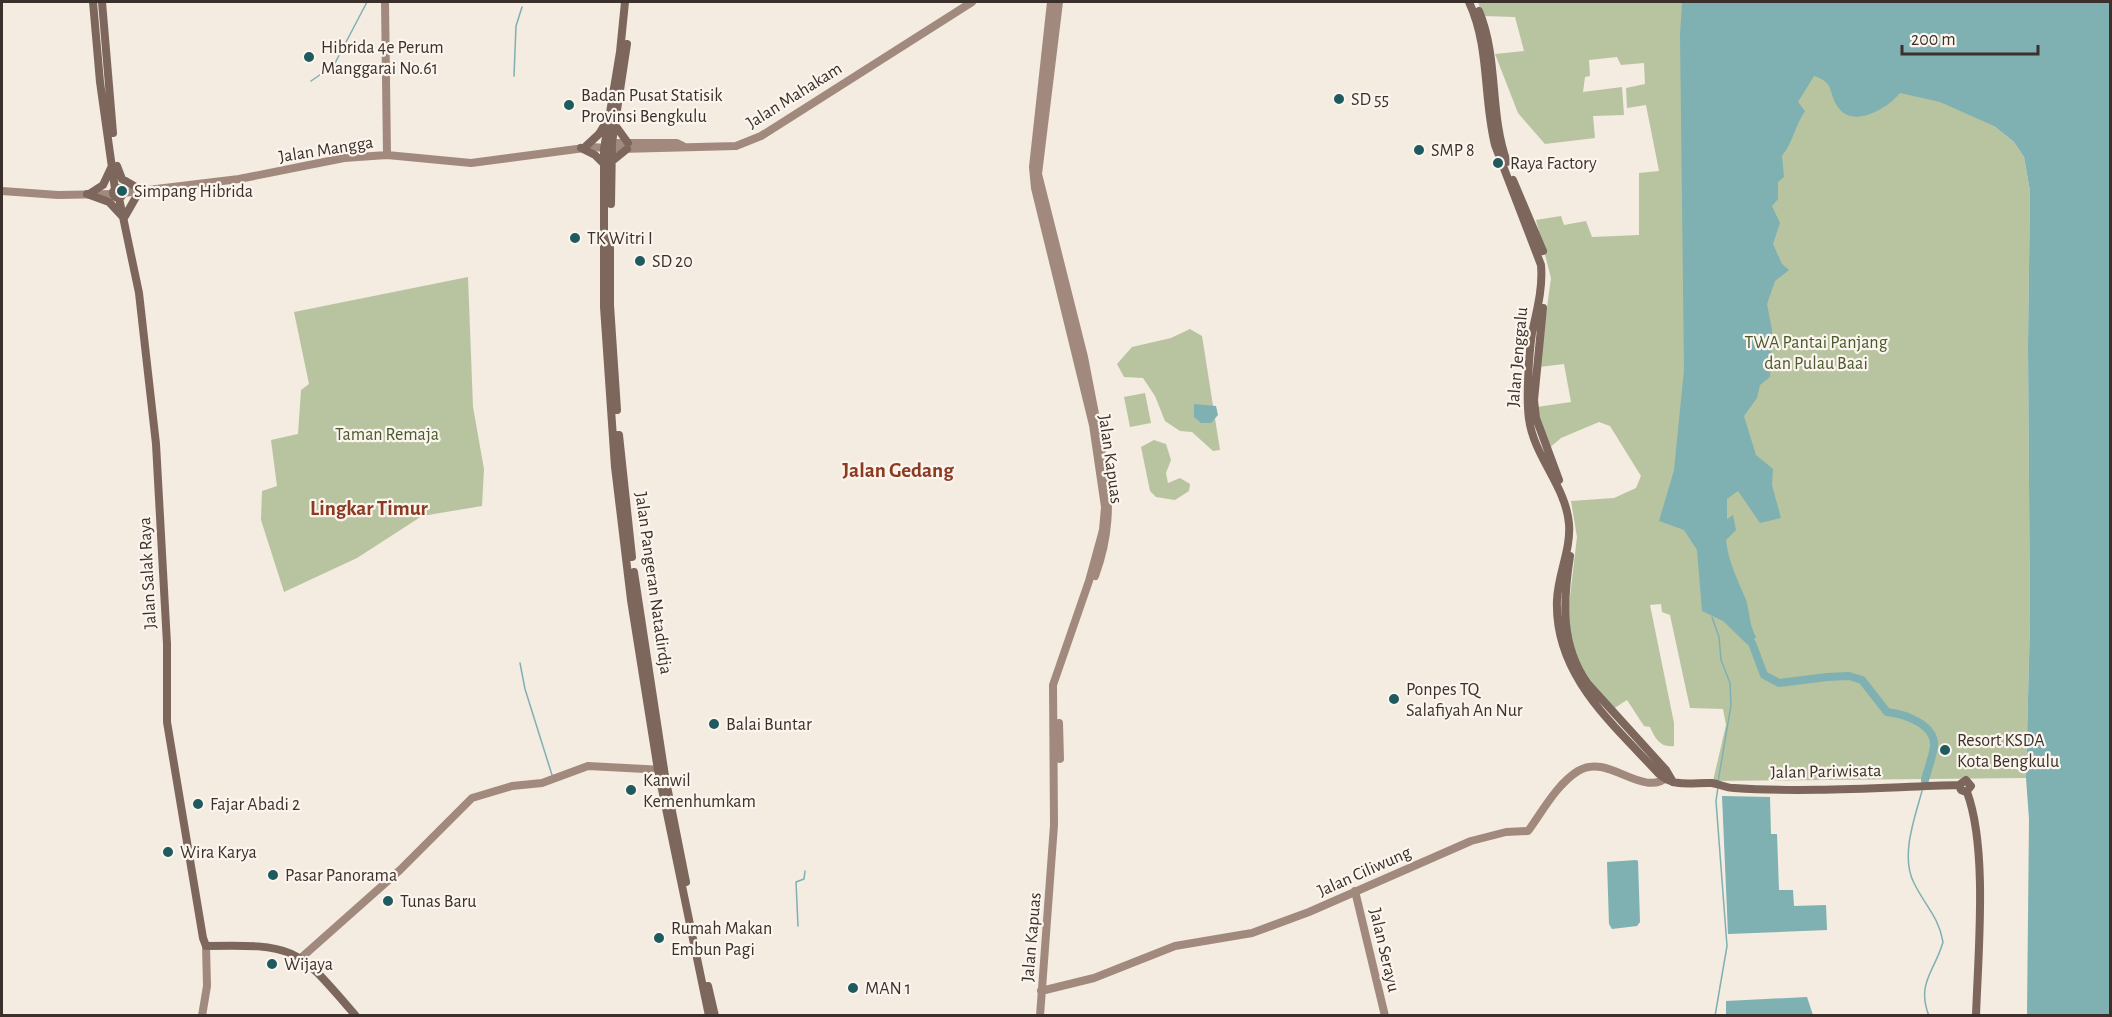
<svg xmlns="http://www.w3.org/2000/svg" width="2112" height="1017" font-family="'Alegreya Sans',sans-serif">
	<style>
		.green { fill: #b8c4a0 }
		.water { fill: #7fb0b2 }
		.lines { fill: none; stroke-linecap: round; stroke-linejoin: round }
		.stream { stroke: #7fb0b2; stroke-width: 1.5 }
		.river { stroke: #7fb0b2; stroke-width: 8 }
		.secondary { stroke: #a18a7d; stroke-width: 8 }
		.primary { stroke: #7d675c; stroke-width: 8 }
		.poi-dot { fill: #1f5a5e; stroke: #fbf5ee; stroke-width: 2 }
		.labels { text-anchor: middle; stroke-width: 4.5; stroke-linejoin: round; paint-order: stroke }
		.poi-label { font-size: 18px; fill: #3b302b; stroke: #fbf5ee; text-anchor: start }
		.street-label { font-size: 18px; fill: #3b302b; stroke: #fbf5ee }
		.park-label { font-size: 18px; fill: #4a5a2e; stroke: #fbf5ee }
		.quarter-label { font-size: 21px; font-weight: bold; fill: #8c3b22; stroke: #fbf5ee }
	</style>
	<rect width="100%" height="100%" fill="#f4ebe1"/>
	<path class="green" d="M1478,2H2007L1994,126L2014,142L2024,157L2030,191L2028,346L2030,621L2026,778L1713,781L1726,725L1723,709L1690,708L1670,615L1662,612L1661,604L1650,605L1674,723V746C1660,748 1655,738 1650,727L1644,726L1627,700L1613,709L1588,684L1571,642L1568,613L1577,537L1571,501L1614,498L1636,488L1641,476L1610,426L1599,422L1561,438L1548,449L1537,407L1571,402L1564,364L1539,367L1551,278L1536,220L1561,216L1564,225L1586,221L1592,237L1639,235V173L1659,171L1646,105L1627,108L1626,88L1645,84L1644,63L1621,65L1617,57L1589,60L1590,76L1585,77L1583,92L1622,87L1624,115L1593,116L1595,138L1545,144L1518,113L1495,54L1524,51L1515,17L1483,16Z
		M468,277L473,407L484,469L482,506L422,516L357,558L284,592L261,520L262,491L277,486L271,440L298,434L301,390L309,384L294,312Z
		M1190,329L1202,336L1220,450L1213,451L1192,432L1180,431L1165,421L1155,396L1143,378L1124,377L1117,364L1132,347L1171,338Z
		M1145,393L1151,423L1130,427L1124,397Z
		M1154,440L1166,444L1171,460L1166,473L1168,483L1180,478L1190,484L1189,491L1175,500L1156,497L1150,491L1141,447Z"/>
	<path class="water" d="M1682,2H2110V1015H2027L2029,819L2026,778L2030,621L2028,346L2030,191L2024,157L2014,142L1994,126L1940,102L1900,93C1887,109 1850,131 1836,104C1828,89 1834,83 1814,76L1798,102L1805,111C1795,126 1793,142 1782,156L1784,177L1778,182V199L1772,206L1780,223L1773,244L1782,264L1789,270L1775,281L1767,304L1772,330L1770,377L1760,385L1757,398L1744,416L1756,455L1773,469L1772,485L1781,518L1760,523L1738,491L1727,499V519L1733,515L1736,530L1726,540C1728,561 1738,580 1746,600C1750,612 1749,625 1756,637L1748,645L1723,621L1702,611L1697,550L1684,530L1659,521L1674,470L1684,370L1680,35Z
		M1194,404L1216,406L1218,415L1211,423H1201L1194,417Z
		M1722,796L1770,797L1771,834H1777L1779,890H1793L1794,906L1826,905L1827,930L1728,934Z
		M1636,860L1638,861L1640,922L1637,926L1612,929L1609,924L1607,862Z
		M1807,997L1813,1015H1726V1001Z"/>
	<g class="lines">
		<path class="stream" d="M514,76L516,26L522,7
			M311,81L334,65L367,2
			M1712,617L1719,637L1721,660L1730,683L1731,705L1718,782
			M520,663L525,689L552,775
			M1922,791C1915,817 1900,856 1914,883C1924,904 1939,917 1943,942C1935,971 1916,983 1929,1016
			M798,926L796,882L804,879L805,871
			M1715,1016L1727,946L1716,801L1718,787"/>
		<path class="river" d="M1752,643L1764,675L1779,683L1827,677L1849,676L1862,680L1887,712C1904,714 1936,724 1934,747C1932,758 1928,769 1925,780"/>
		<path class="secondary" d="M385,2L387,155
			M1059,2L1038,174L1084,357L1102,450
			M606,143H677L683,146
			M2,191L58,195L113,194
			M123,193L239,179L344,158L387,155L471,163L592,147L621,149L736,146L761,136L972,2
			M1095,576C1109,538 1111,503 1104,462
			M1059,723L1060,759
			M1355,891L1385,1016
			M302,957L400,870L472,798L512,786L542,783L588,766L664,770
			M1041,991L1094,978L1175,946L1252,933L1309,912L1471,841L1506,832L1528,831C1542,812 1557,784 1578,771C1609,752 1642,800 1669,776
			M202,1016L207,986L206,946
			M1040,1016L1054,825L1053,685L1089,581L1103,530L1105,507L1093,425L1035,188L1033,167L1051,2"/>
		<path class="primary" d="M93,2L100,82L115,189
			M102,2L113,133
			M625,2L620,52L604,149V307L615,467L631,600L658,770L709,1016
			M1469,2C1490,47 1483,97 1495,145L1541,265C1543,288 1537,310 1532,333C1529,353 1526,399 1529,419C1534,457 1566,486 1569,524C1571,550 1558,574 1557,600C1554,675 1612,723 1659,774C1673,788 1694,782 1712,783C1719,784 1726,788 1734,788C1809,793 1885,787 1959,785L1966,780L1971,786L1966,792L1961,790L1959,785
			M1479,11C1499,59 1489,113 1507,162
			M615,125L628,143
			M581,148L595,155L605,165
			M584,148L599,134L605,124
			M611,162L627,149
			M117,166L122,179L141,190
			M1513,180L1543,251
			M113 193a5 5 0 1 1 10 0a5 5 0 1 1-10 0Z
			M87,194L109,202L123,217
			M89,194L103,185L111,168
			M119,198L139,293L156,444L167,644V722L203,938L206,946C298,944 297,948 356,1016
			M611,204L612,143L627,44
			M124,218L140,190
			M610,241V305L617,410
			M1543,308L1534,400L1536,418L1559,480
			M619,435L632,557
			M1570,556C1563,601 1560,645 1588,684L1666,770L1673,782
			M634,572L665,776L686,882
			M1967,792C1988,849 1978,953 1976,1016
			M708,986L715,1016"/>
	</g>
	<g class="poi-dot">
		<circle cx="309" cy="57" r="6"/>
		<circle cx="1339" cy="99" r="6"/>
		<circle cx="569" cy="105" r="6"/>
		<circle cx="1419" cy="150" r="6"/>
		<circle cx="1498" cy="163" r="6"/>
		<circle cx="122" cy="191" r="6"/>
		<circle cx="575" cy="238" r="6"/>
		<circle cx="640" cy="261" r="6"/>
		<circle cx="1394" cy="699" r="6"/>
		<circle cx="714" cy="724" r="6"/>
		<circle cx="1945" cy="750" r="6"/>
		<circle cx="631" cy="790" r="6"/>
		<circle cx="198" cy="804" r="6"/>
		<circle cx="168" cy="852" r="6"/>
		<circle cx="273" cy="875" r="6"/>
		<circle cx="388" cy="901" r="6"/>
		<circle cx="659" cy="938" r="6"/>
		<circle cx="272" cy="964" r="6"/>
		<circle cx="853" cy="988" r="6"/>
	</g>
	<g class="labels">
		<g class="poi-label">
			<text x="321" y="53">Hibrida 4e Perum<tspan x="321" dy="21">Manggarai No.61</tspan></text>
			<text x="581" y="101">Badan Pusat Statisik<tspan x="581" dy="21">Provinsi Bengkulu</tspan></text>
			<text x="1351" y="105">SD 55</text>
			<text x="1431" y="156">SMP 8</text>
			<text x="1510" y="169">Raya Factory</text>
			<text x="134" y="197">Simpang Hibrida</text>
			<text x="587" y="244">TK Witri I</text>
			<text x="652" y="267">SD 20</text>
			<text x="1406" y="695">Ponpes TQ<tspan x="1406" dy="21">Salafiyah An Nur</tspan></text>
			<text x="726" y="730">Balai Buntar</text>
			<text x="1957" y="746">Resort KSDA<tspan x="1957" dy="21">Kota Bengkulu</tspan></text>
			<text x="643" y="786">Kanwil<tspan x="643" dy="21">Kemenhumkam</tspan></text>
			<text x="210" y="810">Fajar Abadi 2</text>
			<text x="180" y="858">Wira Karya</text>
			<text x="285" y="881">Pasar Panorama</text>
			<text x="400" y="907">Tunas Baru</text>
			<text x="671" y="934">Rumah Makan<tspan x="671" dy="21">Embun Pagi</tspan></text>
			<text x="284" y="970">Wijaya</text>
			<text x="865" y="994">MAN 1</text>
		</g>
		<g class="street-label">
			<text transform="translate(794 95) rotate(-32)" y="6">Jalan Mahakam</text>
			<text transform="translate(326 149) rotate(-9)" y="6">Jalan Mangga</text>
			<text transform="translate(1517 357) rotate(-85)" y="6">Jalan Jenggalu</text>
			<text transform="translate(1111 459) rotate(82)" y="6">Jalan Kapuas</text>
			<text transform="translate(147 573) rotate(-93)" y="6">Jalan Salak Raya</text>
			<text transform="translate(654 583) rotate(82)" y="6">Jalan Pangeran Natadirdja</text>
			<text transform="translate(1826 771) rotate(-1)" y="6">Jalan Pariwisata</text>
			<text transform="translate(1364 871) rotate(-24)" y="6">Jalan Ciliwung</text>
			<text transform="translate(1031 937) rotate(-85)" y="6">Jalan Kapuas</text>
			<text transform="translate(1385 950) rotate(77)" y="6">Jalan Serayu</text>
		</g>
		<g class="park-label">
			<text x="1816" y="348">TWA Pantai Panjang<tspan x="1816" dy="21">dan Pulau Baai</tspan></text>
			<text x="387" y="440">Taman Remaja</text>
		</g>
		<g class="quarter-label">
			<text x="898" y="477">Jalan Gedang</text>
			<text x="369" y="515">Lingkar Timur</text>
		</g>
	</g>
	<rect width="2112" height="1017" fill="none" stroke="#3b302b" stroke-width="6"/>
	<path d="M1902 45v9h136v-9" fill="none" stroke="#3b302b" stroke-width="3"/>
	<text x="1911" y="45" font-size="18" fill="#3b302b" stroke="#fbf5ee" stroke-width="4.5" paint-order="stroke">200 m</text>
</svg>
